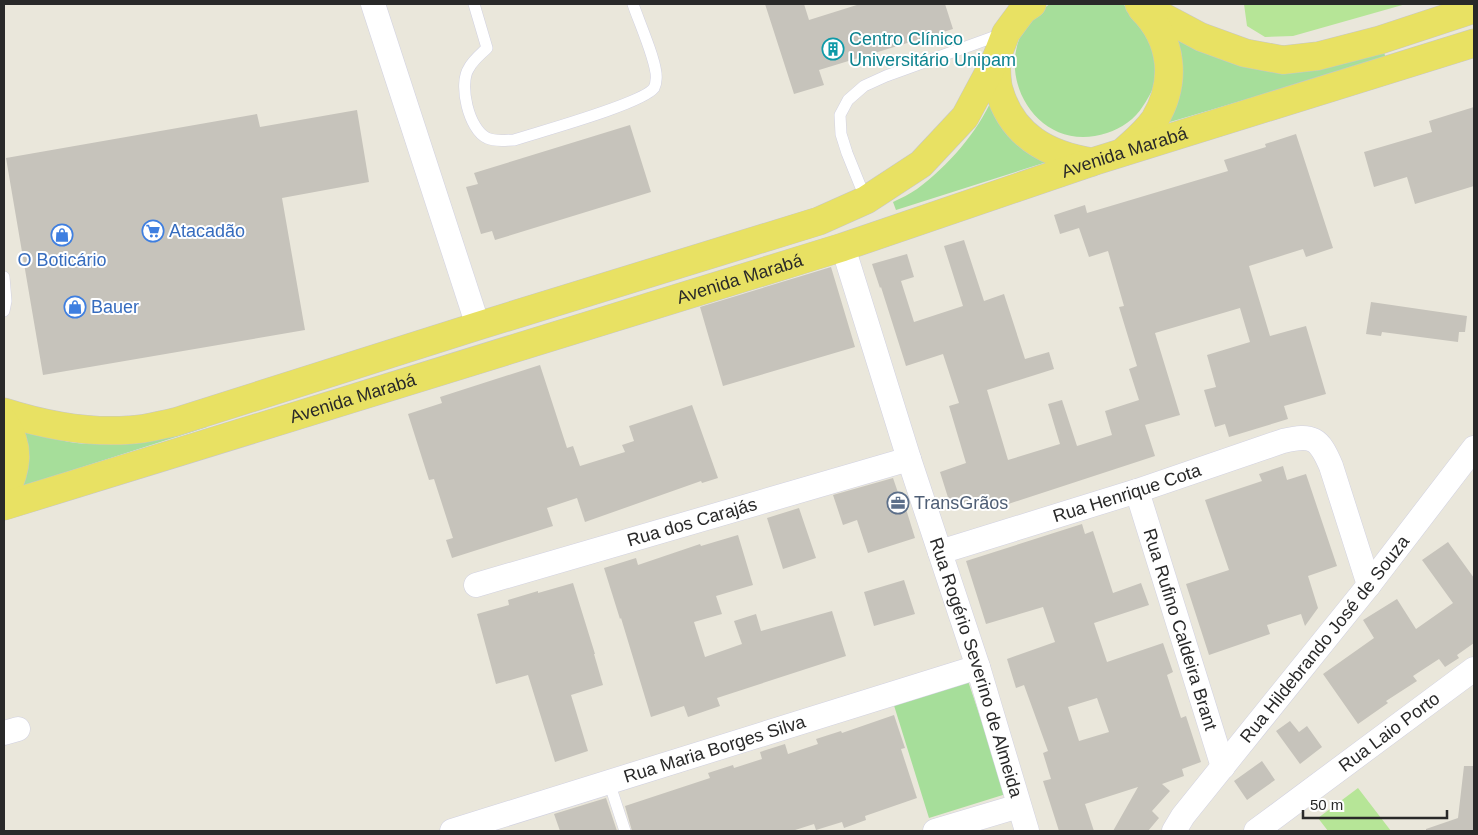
<svg xmlns="http://www.w3.org/2000/svg" width="1478" height="835" font-family="Arial,sans-serif">
	<style>
		.green { fill: #a6de9a }
		.pitch { fill: #b6e597 }
		.building { fill: #c6c3bb; fill-rule: evenodd }
		.lines { fill: none; stroke-linecap: round; stroke-linejoin: round }
		.service-casing { stroke: #d1d1e1; stroke-width: 12 }
		.minor-casing { stroke: #d1d1e1; stroke-width: 25 }
		.primary-casing { stroke: #c7c7c7; stroke-width: 29 }
		.service { stroke: #fff; stroke-width: 11 }
		.minor { stroke: #fff; stroke-width: 24 }
		.primary { stroke: #e8e163; stroke-width: 28 }
		.labels { text-anchor: middle; stroke-width: 4; stroke-linejoin: round; paint-order: stroke }
		.culture-label { font-size: 18px; fill: #0d838f; stroke: #fff; text-anchor: start }
		.street-label { font-size: 18px; fill: #292929; stroke: #fff }
		.shop-label { font-size: 18px; fill: #366cbe; stroke: #fff; text-anchor: start }
		.service-label { font-size: 18px; fill: #4e5e75; stroke: #fff; text-anchor: start }
	</style>
	<rect width="100%" height="100%" fill="#eae7db"/>
	<path class="green" d="M1050,4H1122C1147,16 1149,39 1156,64C1160,78 1151,94 1143,106C1135,119 1122,128 1107,133C1028,160 977,47 1050,4Z
		M1173,31L1196,47L1383,50L1386,58L1170,122L1178,87L1182,56Z
		M993,97L1053,160L896,210L893,202C901,198 910,194 917,189C949,165 977,133 993,97Z
		M202,422L207,427L14,489L16,425C35,432 55,440 76,443C114,447 163,430 202,422Z
		M966,675L1006,794L929,818L892,699Z"/>
	<path class="pitch" d="M1244,4H1406L1293,36L1265,37L1247,26Z
		M1358,788L1391,831H1328L1318,818Z"/>
	<path class="building" d="M765,4H804L809,20L860,4H945L953,29L819,70L824,85L794,94Z
		M1474,107V186L1415,204L1407,177L1374,187L1364,152L1432,132L1429,121Z
		M357,110L369,182L282,198L305,330L43,375L6,158L257,114L260,127Z
		M630,125L651,192L495,240L492,231L481,234L466,187L478,184L474,173Z
		M1296,134L1333,248L1306,257L1303,249L1249,266L1270,336L1306,326L1326,394L1284,406L1288,419L1229,437L1225,424L1215,427L1204,390L1216,387L1207,355L1250,342L1240,308L1155,333L1180,415L1145,425L1155,456L990,510L986,495L951,507L940,472L966,463L949,406L959,403L943,354L906,366L881,287L880,288L872,264L907,254L914,277L901,281L914,322L963,306L944,246L964,240L984,301L1004,294L1025,359L1049,352L1054,369L987,390L1008,460L1060,444L1048,404L1062,400L1077,446L1112,435L1105,411L1139,400L1129,369L1137,366L1119,307L1124,306L1108,251L1089,257L1079,228L1060,234L1054,215L1085,205L1087,213L1228,171L1224,160L1266,147L1265,144Z
		M831,267L855,347L723,386L700,307Z
		M1371,302L1467,316L1465,332H1459L1458,342L1382,332L1381,336L1366,334Z
		M540,365L567,448L573,446L580,466L625,452L622,445L634,441L629,426L692,405L718,478L702,483L701,481L585,522L577,498L547,508L553,526L452,558L446,540L453,538L434,479L429,480L408,414L442,403L440,397Z
		M1283,466L1287,480L1306,474L1337,566L1308,576L1318,608L1305,626L1301,614L1267,625L1270,634L1209,655L1186,584L1229,570L1205,500L1262,481L1259,474Z
		M893,478L904,510L906,509L915,538L868,553L857,520L843,525L833,495Z
		M799,508L816,558L783,569L767,518Z
		M1082,524L1085,534L1093,531L1113,593L1141,583L1149,605L1094,623L1107,662L1163,643L1173,672L1167,675L1181,718L1186,716L1201,762L1182,769L1184,776L1162,784L1170,791L1152,811L1159,818L1148,831H1113L1138,787L1085,804L1094,831H1059L1043,781L1051,779L1043,753L1048,751L1024,685L1016,688L1007,659L1055,642L1043,607L986,624L966,561ZM1097,698L1109,732L1079,741L1068,707Z
		M738,535L753,585L716,596L722,614L694,622L705,657L742,644L734,621L756,614L761,631L832,611L846,656L717,698L720,706L688,717L684,706L651,717L621,618L620,619L604,568L636,558L638,565L700,544L701,546Z
		M1448,542L1474,578V643L1457,655L1459,658L1445,667L1439,659L1413,676L1417,681L1386,701L1388,703L1358,724L1323,674L1374,638L1363,620L1397,599L1416,629L1453,603L1422,560Z
		M904,580L915,614L874,626L864,592Z
		M573,583L595,654H594L603,685L571,695L588,751L555,762L528,675L496,684L477,614L509,605L508,600L538,591V593Z
		M894,715L905,748L901,749L917,798L865,816L866,820L844,828L842,822L816,830L814,824L792,831H632L625,806L710,778L708,773L733,765L734,768L762,759L760,752L785,744L788,754L818,744L816,739L841,731L842,733Z
		M1290,721L1299,732L1307,726L1322,747L1300,764L1276,731Z
		M1262,761L1275,780L1247,800L1234,781Z
		M1464,766H1474V831H1426V829L1458,818Z
		M606,798L617,831H560L554,814Z"/>
	<g class="lines">
		<g class="service-casing">
			<path id="service" d="M474,4L487,48C481,54 473,60 469,68C458,84 469,130 487,138C495,142 506,140 514,140C538,132 642,104 654,88C655,86 656,83 656,80C659,66 638,20 633,4
				M866,200L847,153L841,134L840,115L848,100L864,86L886,76L1002,34
				M4,277L6,301L4,311
				M609,782L625,831"/>
		</g>
		<g class="minor-casing">
			<g id="minor">
				<path d="M373,4L478,326"/>
				<path id="s1" d="M843,247L909,459L978,667L1027,831"/>
				<path id="s2" d="M1137,491L1223,767"/>
				<path id="s3" d="M940,552L1137,491L1283,441C1313,434 1319,438 1331,466L1369,585"/>
				<path id="s4" d="M476,585L909,459"/>
				<path d="M4,733L18,729"/>
				<path id="s5" d="M452,831L978,667"/>
				<path d="M935,831L1019,806"/>
				<path id="s6" d="M1174,831L1183,816L1369,585L1474,448"/>
				<path id="s7" d="M1256,831L1474,669"/>
			</g>
		</g>
		<g class="primary-casing">
			<g id="primary">
				<path d="M1139,4L1201,37L1245,53L1283,60L1318,56L1380,40L1474,9"/>
				<path d="M996,59C997,69 996,81 999,90C1012,136 1048,155 1092,162"/>
				<path d="M1125,150C1135,141 1147,131 1155,119C1177,82 1173,40 1142,9"/>
				<path d="M4,412C45,425 86,433 129,430C144,430 160,425 175,422L478,326L819,221L866,200L921,164L965,117L996,59L1006,33L1023,10L1032,4"/>
				<path d="M4,422C21,448 17,469 4,495"/>
				<path id="s8" d="M4,506L843,247L1092,162L1474,43"/>
			</g>
		</g>
		<use href="#service" class="service"/>
		<use href="#minor" class="minor"/>
		<use href="#primary" class="primary"/>
	</g>
	<defs>
		<g id="building-ring" transform="scale(1.125)"><circle r="9.5" fill="#fff" stroke="#0f9aa8" stroke-width="1.5"/><path d="M-4-6H4V6H1V3H-1V6H-4ZM-2.5-4.3h1.7v1.8h-1.7ZM.8-4.3h1.7v1.8H.8ZM-2.5-1h1.7V.8h-1.7ZM.8-1h1.7V.8H.8Z" fill="#0f9aa8"/></g>
		<g id="supermarket-ring" transform="scale(1.125)"><circle r="9.5" fill="#fff" stroke="#3f7fe0" stroke-width="1.5"/><path d="M-6-5.5h2.5l.6 2H6L4.5 2H-2.5L-4.4-4H-6ZM-1.5 3.2a1.3 1.3 0 1 0 .1 0ZM3 3.2a1.3 1.3 0 1 0 .1 0Z" fill="#3f7fe0"/></g>
		<g id="shop-ring" transform="scale(1.125)"><circle r="9.5" fill="#fff" stroke="#3f7fe0" stroke-width="1.5"/><path d="M-5-2.5h2.3a2.7 3.5 0 0 1 5.4 0H5L5.5 6h-11ZM-1.5-2.5h3a1.5 2.3 0 0 0-3 0Z" fill="#3f7fe0"/></g>
		<g id="office-ring" transform="scale(1.125)"><circle r="9.5" fill="#fff" stroke="#5c6f8a" stroke-width="1.5"/><path d="M-6-3h4V-5.5h4V-3h4V5H-6ZM-1-4.5V-3h2v-1.5ZM-6 0V1H6V0Z" fill="#5c6f8a"/></g>
	</defs>
	<g fill-rule="evenodd">
		<use href="#building-ring" x="833" y="49"/>
		<use href="#supermarket-ring" x="153" y="231"/>
		<use href="#shop-ring" x="62" y="235"/>
		<use href="#shop-ring" x="75" y="307"/>
		<use href="#office-ring" x="898" y="503"/>
	</g>
	<g class="labels">
		<g class="culture-label">
			<text x="849" y="45">Centro Clínico<tspan x="849" dy="21">Universitário Unipam</tspan></text>
		</g>
		<g class="street-label">
			<text dy="6" stroke="none"><textPath href="#s8" startOffset="1175">Avenida Marabá</textPath></text>
			<text dy="6" stroke="none"><textPath href="#s8" startOffset="770">Avenida Marabá</textPath></text>
			<text dy="6" stroke="none"><textPath href="#s8" startOffset="365">Avenida Marabá</textPath></text>
			<text dy="6" stroke="none"><textPath href="#s3" startOffset="196">Rua Henrique Cota</textPath></text>
			<text dy="6" stroke="none"><textPath href="#s4" startOffset="225">Rua dos Carajás</textPath></text>
			<text dy="6" stroke="none"><textPath href="#s2" startOffset="145">Rua Rufino Caldeira Brant</textPath></text>
			<text dy="6" stroke="none"><textPath href="#s6" startOffset="244">Rua Hildebrando José de Souza</textPath></text>
			<text dy="6" stroke="none"><textPath href="#s1" startOffset="441">Rua Rogério Severino de Almeida</textPath></text>
			<text dy="6" stroke="none"><textPath href="#s7" startOffset="166">Rua Laio Porto</textPath></text>
			<text dy="6" stroke="none"><textPath href="#s5" startOffset="275">Rua Maria Borges Silva</textPath></text>
		</g>
		<g class="shop-label">
			<text x="169" y="237">Atacadão</text>
			<text x="62" y="266" text-anchor="middle">O Boticário</text>
			<text x="91" y="313">Bauer</text>
		</g>
		<g class="service-label">
			<text x="914" y="509">TransGrãos</text>
		</g>
	</g>
	<rect width="1478" height="835" fill="none" stroke="#292929" stroke-width="10"/>
	<path d="M1303 810v8h144v-8" fill="none" stroke="#292929" stroke-width="2.5"/>
	<text x="1310" y="810" font-size="15" fill="#292929" stroke="#ffffff" stroke-width="4" paint-order="stroke">50 m</text>
</svg>
